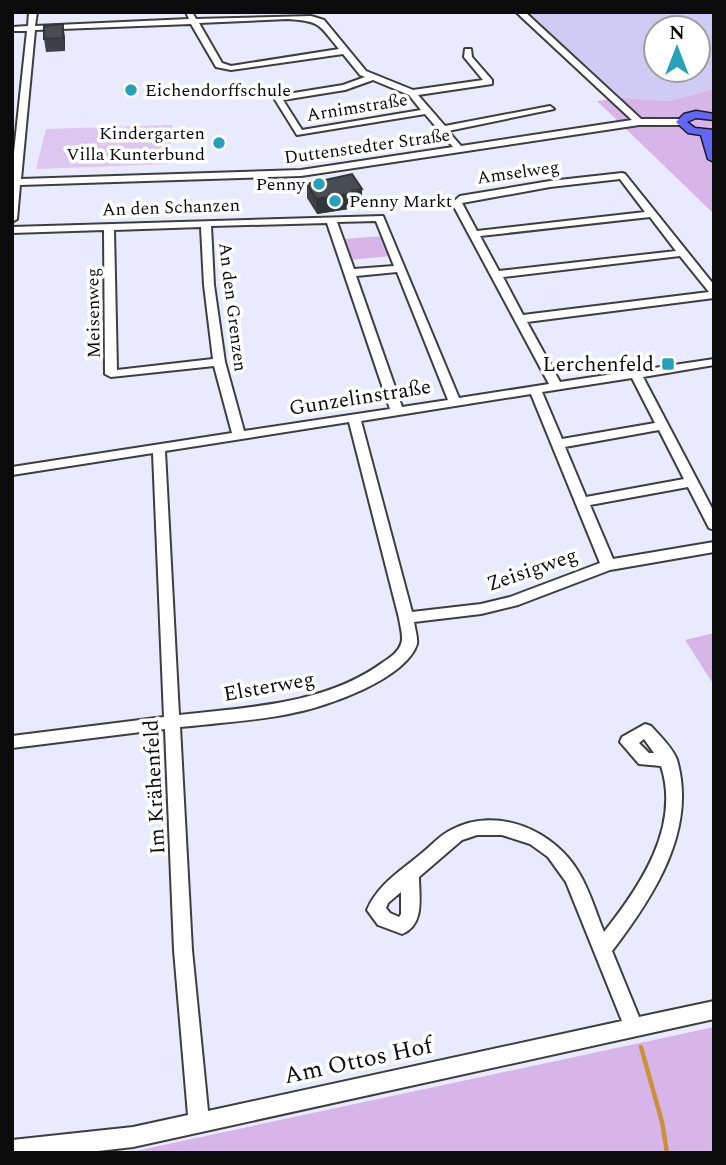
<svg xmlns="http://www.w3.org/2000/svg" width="726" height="1165" font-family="Spectral,serif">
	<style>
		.farmland { fill: #d0cbf4; fill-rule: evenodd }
		.green { fill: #d8b5e8 }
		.pitch { fill: #ddc6ef }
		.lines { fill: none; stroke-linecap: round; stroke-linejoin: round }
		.stream { stroke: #cb9137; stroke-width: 4.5 }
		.minor-casing { stroke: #3e3e3e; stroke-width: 4 }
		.major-casing { stroke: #1c1c1c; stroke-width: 3 }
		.minor { fill: #fff; fill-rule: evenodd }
		.major { fill: #6267f7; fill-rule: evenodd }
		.wall { fill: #3e4248 }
		.shaded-wall { fill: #32363b }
		.building { fill: #484d54; stroke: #32363b; stroke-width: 2 }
		.poi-dot { fill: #26a1b9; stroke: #fff; stroke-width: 2.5 }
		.labels { text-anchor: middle; stroke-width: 7; stroke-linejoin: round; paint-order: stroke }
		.far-poi-label { font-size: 18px; fill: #0b0b0b; stroke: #fff; text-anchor: start }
		.far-street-label { font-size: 18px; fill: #0b0b0b; stroke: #fff }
		.poi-label { font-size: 21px; fill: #0b0b0b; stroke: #fff; text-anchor: end }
		.street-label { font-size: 21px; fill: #0b0b0b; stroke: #fff }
		.near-street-label { font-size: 24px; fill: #0b0b0b; stroke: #fff }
	</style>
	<rect width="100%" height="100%" fill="#eaeaff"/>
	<path class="farmland" d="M525,12H714V89L668,101L622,98ZM656,28H698V70H656Z"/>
	<path class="green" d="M714,89V214L597,101L622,98L668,101Z
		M384,236L392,256L349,260L342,239Z
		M714,633V685L685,640Z
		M714,1027V1153H126Z"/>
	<path class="pitch" d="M172,125L169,164L36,169L46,129Z"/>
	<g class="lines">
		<path class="stream" d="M641,1047L662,1122L667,1153"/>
		<g class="minor-casing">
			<path id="minor" d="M29,12H37L35,26L189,19L186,12H192L196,19L311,16L324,20L366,71L413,90L483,80L464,57L465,49H471L472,57L492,80V84L418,95L445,126L550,106L554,109L448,131L461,146L632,120L516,12H525L641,119H681L685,122L681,125H639L301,176L20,185L17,219L12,222V171L27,31H12V27L28,26ZM288,19C321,21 319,25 339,49L231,66L222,63L199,23ZM191,24L216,67L231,70L343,54L360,75L365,77L343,85L275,96L274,98L297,135L425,114L453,147L301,170L21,179L35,30ZM373,80L409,95L421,110L302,130L283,100L345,90Z
				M622,173L625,174L714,285V298L527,322L560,382L714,359V365L643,377L714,512V530L709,528L688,487L590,505L613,559L714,542V552L610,570L518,605L481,614L414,622C415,629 418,638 417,644C406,679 326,707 293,713C256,721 217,723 180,727L192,950L208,1111L622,1021L566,882L548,857L530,844L502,835H477L462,840L419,877C419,897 425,925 402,934L378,925L367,910C378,884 401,871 422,853C431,846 440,835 451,830C497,805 555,831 579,873C590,891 596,913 604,932C640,887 681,826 661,766L639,764L620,742L622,737L645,724L651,726C659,735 673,748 677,760C697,830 654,896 612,951L639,1017L714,1001V1019L133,1147L81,1153H12V1140L133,1127L188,1115L174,950L165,729L12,748V736L164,717L153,453L12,475V467L232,433L214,366L111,377L105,374L104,230L12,233V227L383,216L459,398L549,384L452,203L460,196L550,181ZM620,179L645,212L477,231L462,203L550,187ZM650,217L676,251L499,271L480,236ZM376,221L394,266L354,269L337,222ZM327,223L390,409L244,431L225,362L214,285L211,226ZM201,227L204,285L213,359L117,370L114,230ZM680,256L709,292L523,315L503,277ZM397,272L448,400L402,407L356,276ZM632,378L655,423L562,439L542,392ZM531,394L600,563L510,597L481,604L412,612L361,421ZM349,422L399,618C400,626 404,637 401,644C398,653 389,658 382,663C324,705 248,707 179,715L165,451ZM659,430L684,479L586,497L565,447ZM644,739L654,753H649L639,743ZM401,892V914L399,917L390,913L386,908L388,903Z"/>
		</g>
		<g class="major-casing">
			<path id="major" d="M696,111L714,114V120L696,118L687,122L695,128L714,130V162L708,159L701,135L688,133L676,122L684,114Z"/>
		</g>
		<use href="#minor" class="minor"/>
		<use href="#major" class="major"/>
	</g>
	<path class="wall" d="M65,37V51L46,52L44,39Z
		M307,184L362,203L355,204V208L317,214L307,198Z"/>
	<path class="shaded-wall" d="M63,24L65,37V51L63,38Z
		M362,189V203L355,204V208L317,214L316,199Z"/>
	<path class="building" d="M63,24V38L44,39V26Z
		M352,174L362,189L352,190L354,193L316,199L307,184Z"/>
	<g class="poi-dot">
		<circle cx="131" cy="90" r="7"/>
		<circle cx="219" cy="143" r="7"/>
		<circle cx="319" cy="184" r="7"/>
		<circle cx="335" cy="201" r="7"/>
		<rect x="661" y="357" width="14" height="14" rx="3.5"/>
	</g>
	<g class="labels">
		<g class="far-poi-label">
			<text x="145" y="96">Eichendorffschule</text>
			<text x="205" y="139" text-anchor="end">Kindergarten<tspan x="205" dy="21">Villa Kunterbund</tspan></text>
			<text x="305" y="190" text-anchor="end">Penny</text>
			<text x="349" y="207">Penny Markt</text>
		</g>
		<g class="far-street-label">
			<text transform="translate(357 107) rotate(-9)" y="6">Arnimstraße</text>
			<text transform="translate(367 146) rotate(-8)" y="6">Duttenstedter Straße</text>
			<text transform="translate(518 172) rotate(-8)" y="6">Amselweg</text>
			<text transform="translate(171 207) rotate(-2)" y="6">An den Schanzen</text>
			<text transform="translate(233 307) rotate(83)" y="6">An den Grenzen</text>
			<text transform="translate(93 313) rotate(-91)" y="6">Meisenweg</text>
		</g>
		<g class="poi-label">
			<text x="654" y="371">Lerchenfeld</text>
		</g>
		<g class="street-label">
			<text transform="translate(360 397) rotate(-9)" y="7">Gunzelinstraße</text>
			<text transform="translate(532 569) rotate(-19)" y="7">Zeisigweg</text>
			<text transform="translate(269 686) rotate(-10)" y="7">Elsterweg</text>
			<text transform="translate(154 787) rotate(-93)" y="7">Im Krähenfeld</text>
		</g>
		<g class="near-street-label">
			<text transform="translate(358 1060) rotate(-12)" y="8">Am Ottos Hof</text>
		</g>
	</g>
	<rect width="726" height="1165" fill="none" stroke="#0b0b0b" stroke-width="28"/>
	<g transform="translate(677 49)"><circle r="33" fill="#ffffff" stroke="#9d9d9d" stroke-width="2"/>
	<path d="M0-5L12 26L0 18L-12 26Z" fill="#26a1b9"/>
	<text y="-10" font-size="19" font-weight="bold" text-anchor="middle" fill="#0b0b0b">N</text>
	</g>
</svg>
